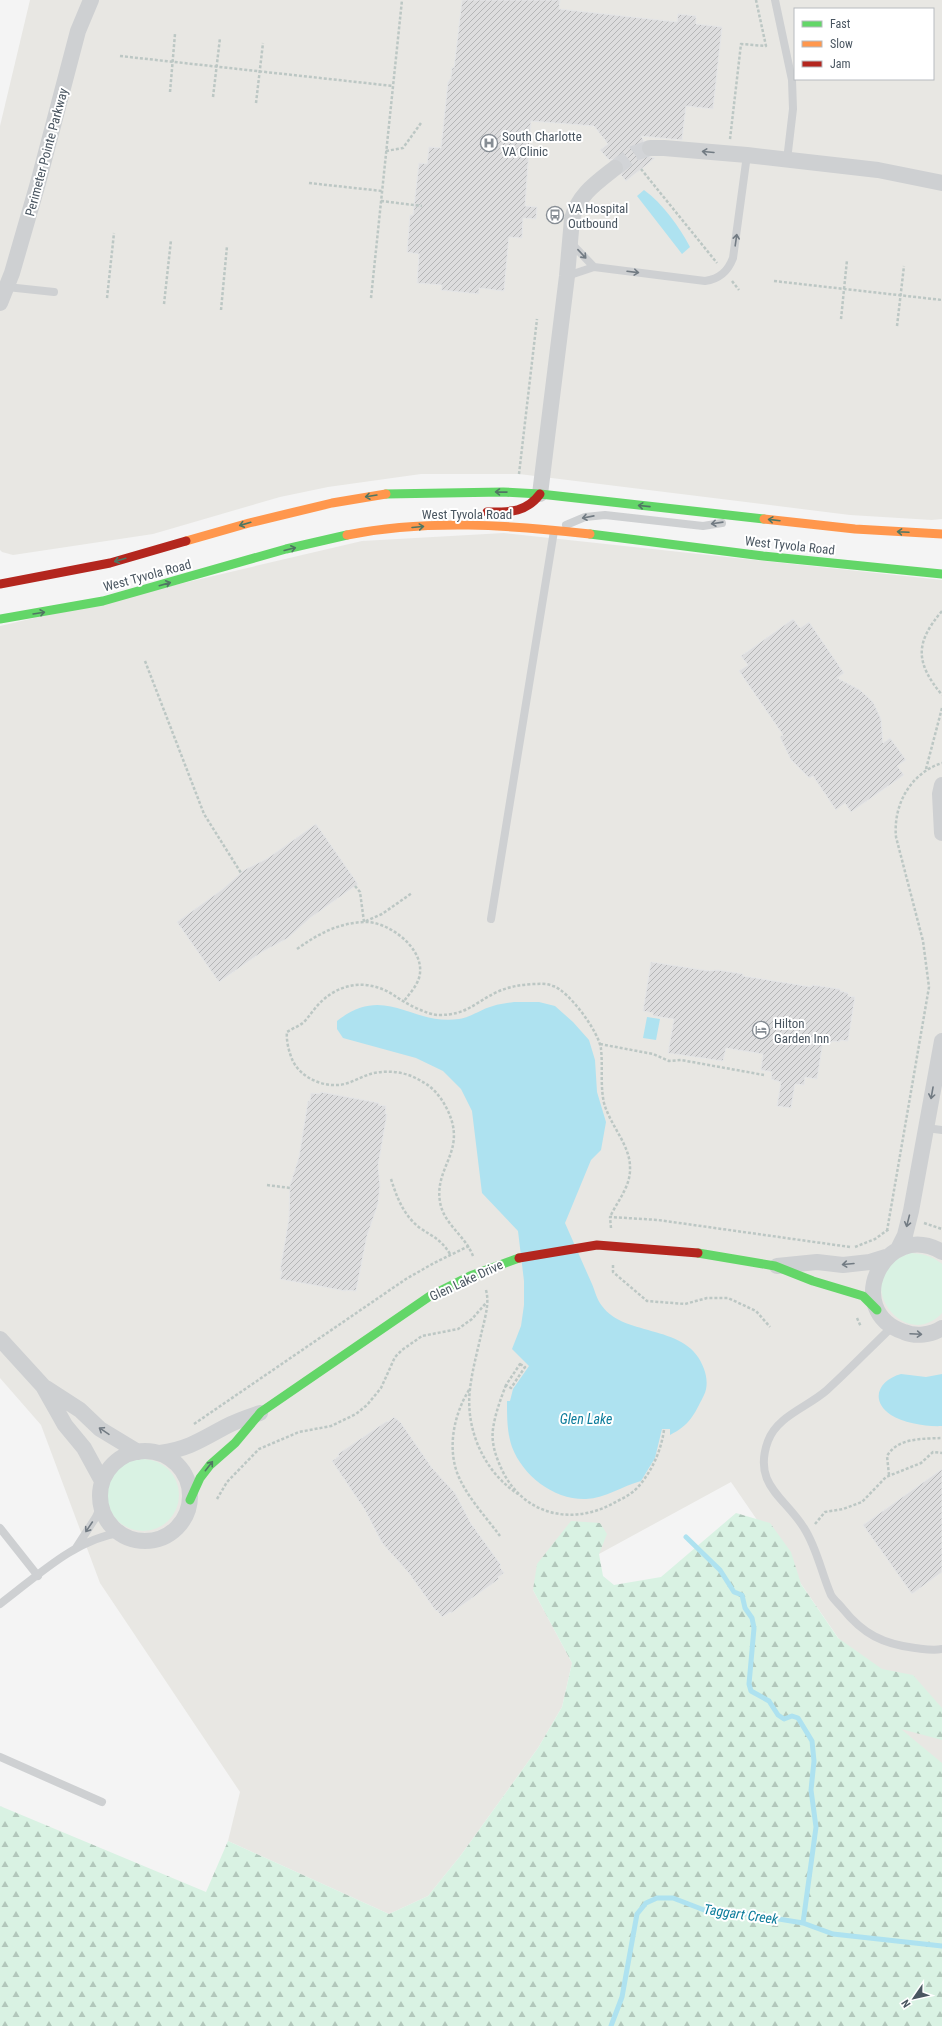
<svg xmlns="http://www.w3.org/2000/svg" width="942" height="2026" font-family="'Roboto Condensed',sans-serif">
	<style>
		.commercial { fill: #e8e7e3; fill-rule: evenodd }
		.green { fill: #d9f2e3 }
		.forest { fill: url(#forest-firs) }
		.water { fill: #aee2f0 }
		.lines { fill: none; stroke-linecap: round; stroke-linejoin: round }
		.stream { stroke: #aee2f0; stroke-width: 5 }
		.building { fill: url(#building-hatch); stroke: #e5e6e7 }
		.street-tunnel { stroke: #d2d4d7; stroke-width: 16; stroke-dasharray: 16 8; stroke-linecap: butt }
		.path { stroke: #bcc7c4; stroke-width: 2.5; stroke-dasharray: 3 2; stroke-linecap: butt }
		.lane { stroke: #ced0d2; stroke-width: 8 }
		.street { stroke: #ced0d2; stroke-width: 16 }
		.fast { stroke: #63d668; stroke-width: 9 }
		.slow { stroke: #ff974d; stroke-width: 9 }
		.jam { stroke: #b3261e; stroke-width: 9 }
		.oneway { stroke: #727b83 }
		.oneway2 { stroke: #507663 }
		.labels { text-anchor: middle; stroke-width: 4; stroke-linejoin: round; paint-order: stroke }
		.poi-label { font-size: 13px; fill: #4a5661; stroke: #fff; text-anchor: start }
		.street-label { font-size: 13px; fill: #4a5661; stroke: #fff }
		.water-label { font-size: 14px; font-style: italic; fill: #0c7c9b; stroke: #fff }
	</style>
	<defs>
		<pattern id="forest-firs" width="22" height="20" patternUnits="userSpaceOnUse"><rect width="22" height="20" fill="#d9f2e3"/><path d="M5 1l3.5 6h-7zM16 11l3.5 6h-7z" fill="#b2c7bb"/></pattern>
		<pattern id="building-hatch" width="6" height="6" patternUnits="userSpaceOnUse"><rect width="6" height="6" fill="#ddddde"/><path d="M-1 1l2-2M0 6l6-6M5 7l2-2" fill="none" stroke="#b5b6b7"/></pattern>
	</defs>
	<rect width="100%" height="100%" fill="#f4f4f4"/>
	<path class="commercial" d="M30,0H942V519L932,520L850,515L519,474H421L328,487L280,497L153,534L13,555L2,552L0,550V126ZM795,9H933V79H795Z
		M504,533L942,580V1789L731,1482L533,1590L572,1663L562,1707L538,1748L461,1855L428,1896L389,1914L228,1841L240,1792L100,1583L41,1425L0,1378V626L362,541Z"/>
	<path class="green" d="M911,1253C924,1254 932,1256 942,1264V1313C903,1355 845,1274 911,1253Z
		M107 1495a36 36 0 1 1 72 0a36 36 0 1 1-72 0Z"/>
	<path class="forest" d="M736,1513L770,1523L791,1552L801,1584L838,1638L882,1669L913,1675L942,1708V1740L901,1729L942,1763V2026H0V1806L206,1892L228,1841L389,1914L428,1896L461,1855L538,1748L562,1707L572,1663L533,1590L537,1564L571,1521L600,1523L607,1534L599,1554L603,1576L614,1585L661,1577Z"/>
	<path class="water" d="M644,190C663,204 679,226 690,247L682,254L637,196Z
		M514,1002H539L555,1006L573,1022L589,1040L595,1060L597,1092L606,1122L601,1150L591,1160L565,1223C574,1243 583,1264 592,1284C595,1291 597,1300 602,1306C625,1338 689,1323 704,1369C707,1377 708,1387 704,1395C694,1415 690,1425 670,1435V1429H662L655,1458L641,1481C622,1486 606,1498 586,1499C554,1500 523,1476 512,1447C507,1433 507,1416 507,1401H510L513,1389L529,1366L512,1349L521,1326L524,1305V1281L518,1231L482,1193L472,1111L461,1089L443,1071L416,1058L343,1038L337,1029V1021C386,983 410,1026 459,1019C472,1017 481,1009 493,1006C499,1004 507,1003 514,1002Z
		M647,1017L660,1019L656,1040L643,1038Z
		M901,1374L926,1377L942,1374V1426C928,1427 903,1423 891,1415C869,1400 879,1380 901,1374Z"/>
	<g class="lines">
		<path class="stream" d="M686,1537L720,1570L734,1592L742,1595L745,1608L752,1618L754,1628L749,1684L751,1691L769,1701L778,1715L784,1719L792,1716L798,1718L812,1741L814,1761L811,1790L816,1827L803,1923
			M611,2026L622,1997L637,1914L646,1903L657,1898H673L704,1910L748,1914L803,1923L833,1934L942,1946"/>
	</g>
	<path class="building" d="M462,0H560L559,9L677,22L678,14L696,16V24L722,27L713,109L686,106L682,140L641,136L644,141L641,148L642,153L646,156L655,158L626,181L621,175L624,167L622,162L614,159L609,160L600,150L608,144L594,126L531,121L525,206L537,207L536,219L523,218L522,238L509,237L504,291L479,288V294L441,290L442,285L417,283L419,254L407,252L410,215H413L419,163L427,164L429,147L441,148L448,82L451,78L452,67L454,68Z
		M793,619L800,628L809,622L844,673L837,678L860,690L873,702L881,719L883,743L890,738L906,760L897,766L904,775L851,812L845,803L836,810L813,776L809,778L791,760L780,737L783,735L739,671L748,665L741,656Z
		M316,824L358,884L310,918L288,938L262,952L219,982L177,922L223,889L244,870L268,858Z
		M651,962L709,971L718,970L743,974V976L812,987V985L840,989V991L848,993V996L855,997L848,1041L840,1040V1042L832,1041L831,1043L823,1042L817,1079L805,1077L804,1085L795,1084L791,1108L777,1106L781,1082L771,1079L772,1072L761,1070L763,1054L726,1048L723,1061L668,1053L674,1019L653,1016V1013L643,1011Z
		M321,1092L379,1103L378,1105L386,1106L385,1114H387L378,1166L380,1185L378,1204L367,1236L356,1291L346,1290V1291L280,1279L282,1271H280L289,1218L290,1185L299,1157L308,1101H310L311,1093L320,1094Z
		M394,1417L401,1423L432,1468L455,1493L470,1522L501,1565L499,1566L504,1573L498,1577L499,1579L451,1613L450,1612L442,1617L437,1610L436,1611L408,1572L382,1543L365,1510L332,1461L339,1456L338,1454L387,1421L388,1422Z
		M942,1469V1572L912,1594L863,1525Z"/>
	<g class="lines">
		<path class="street-tunnel" d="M615,168L635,153L650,148"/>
		<path class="path" d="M120,56L393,86
			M170,92L175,34
			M213,97L220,38
			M256,103L263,43
			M730,139L741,44L766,46L756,0
			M386,151L403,148L421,123
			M641,169L717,263
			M309,183L382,191
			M381,201L422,206
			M732,281L739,290
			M774,281L942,300
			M107,298L114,233
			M371,298L402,0
			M164,304L171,240
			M221,310L227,246
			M841,319L847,260
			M897,326L904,266
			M519,474L537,319
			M942,611C915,643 915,662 942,695
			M145,661L204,814L241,873
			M926,769L942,708
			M355,886L360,892L364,922L382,914L412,893
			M297,949C318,934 338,923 364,922C388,921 423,947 420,973C419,984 410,993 404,1001
			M600,1044L653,1054L669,1061L681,1060L764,1075
			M391,1179C397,1198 404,1216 420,1228C433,1237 441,1239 450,1254
			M267,1185L290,1188
			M924,1223L942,1229
			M611,1228L610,1217L658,1220L850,1247
			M887,1231L929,987L923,941L896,837C893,804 911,773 942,763
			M855,1247L875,1239L889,1229
			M473,1256C465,1235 444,1225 440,1202C434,1166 468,1151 447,1109C441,1097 433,1087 421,1081C407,1072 390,1070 374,1073C365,1075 357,1080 348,1083C328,1090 300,1079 292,1059C289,1052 286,1040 287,1032C293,1028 300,1026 305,1021C311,1014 316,1006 323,1000C344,981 372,980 395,996C405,1003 427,1015 439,1015C467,1015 474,1003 497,992C508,987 519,985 532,984C539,984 546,983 553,986C569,991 599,1032 601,1049C603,1067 600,1085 604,1103C610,1125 630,1145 630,1167C631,1186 618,1200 610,1217
			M613,1265V1272L647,1301L685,1304L707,1298H728L756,1311L770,1327
			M486,1290C490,1304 484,1321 481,1335C477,1353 472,1371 470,1389C465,1429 484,1472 518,1494
			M857,1318L861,1327
			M520,1364L525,1367L511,1388L506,1385Z
			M506,1385C501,1398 495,1414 493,1429C491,1443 496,1457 502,1470C523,1514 570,1526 612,1504C621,1499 631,1495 638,1487C652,1471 661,1451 664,1430
			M469,1390C454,1414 447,1448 458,1475C467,1497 486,1517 500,1536
			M194,1424L406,1279L434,1263L469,1246
			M889,1475L887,1456C898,1437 924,1439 942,1438
			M217,1499L227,1482L259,1449L299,1432L331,1426L356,1414L367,1405L381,1388L395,1357L402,1350L422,1336L458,1329L472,1319L486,1303
			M815,1524L825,1512L843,1509L862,1502L886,1477L921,1463L933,1452L942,1453"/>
		<path class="lane" d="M775,0L792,80L793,109L787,160
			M570,242L594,267
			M567,276L594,267L705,281C720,279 728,271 733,258L747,155
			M7,287L54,292
			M566,525L585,517L605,515L703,526L722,523
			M491,919L554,531
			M926,1128L942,1130
			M892,1327C870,1348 849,1370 827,1390C808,1407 777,1416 768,1441C752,1485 785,1497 804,1528C817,1548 821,1572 831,1595C834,1600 839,1604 843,1609C863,1634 883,1644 915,1648C924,1649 933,1651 942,1649
			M0,1528L38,1576
			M76,1548L96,1517L101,1506
			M0,1604C35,1578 75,1539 119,1533
			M0,1757L102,1802"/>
		<path class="street" d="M650,148H664L747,155L878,170L942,183
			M0,303L12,273L38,183L78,31L91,0
			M540,494L567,276L572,219C578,195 596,183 615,168
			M942,785L940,794L942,833
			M898,1249L905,1235L911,1211L942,1041
			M942,1252C885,1218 841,1311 904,1332C916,1337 931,1335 942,1328
			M777,1266L817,1262L843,1265L870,1262L886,1257
			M0,1339L43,1386L65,1425L84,1448L102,1481
			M46,1388L80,1410L100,1429L138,1452
			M100 1496a45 45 0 1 1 90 0a45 45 0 1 1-90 0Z
			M160,1453C188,1449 201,1440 225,1427C236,1421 248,1417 260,1413"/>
		<path class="fast" d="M386,494L503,492L540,494L764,519
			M590,534L763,556L942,574
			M0,619L103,601L286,549L347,535
			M698,1253L775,1266L813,1281L863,1296L877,1310
			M190,1500L200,1478L210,1465L235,1443L261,1412L430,1296L470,1276L519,1258"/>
		<path class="slow" d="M764,519L855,529L942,534
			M347,535C427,519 511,525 590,534
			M186,541L249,523L332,503L386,494"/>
		<path class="jam" d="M487,512C509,512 526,513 540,494
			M0,584L110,563L186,541
			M519,1258L597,1245L698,1253"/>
	</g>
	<defs><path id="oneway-shaft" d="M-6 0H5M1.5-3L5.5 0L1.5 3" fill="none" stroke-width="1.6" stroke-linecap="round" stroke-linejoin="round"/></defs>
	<g class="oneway">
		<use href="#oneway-shaft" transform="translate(708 152) rotate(-175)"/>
		<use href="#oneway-shaft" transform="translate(736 240) rotate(-82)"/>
		<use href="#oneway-shaft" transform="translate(582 254) rotate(47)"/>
		<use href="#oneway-shaft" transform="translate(633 272) rotate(7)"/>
		<use href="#oneway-shaft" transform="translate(588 517) rotate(169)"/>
		<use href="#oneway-shaft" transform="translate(717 523) rotate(172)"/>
		<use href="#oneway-shaft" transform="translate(932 1093) rotate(100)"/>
		<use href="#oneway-shaft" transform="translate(908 1221) rotate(104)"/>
		<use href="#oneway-shaft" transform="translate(848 1264) rotate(175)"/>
		<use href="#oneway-shaft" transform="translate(916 1334) rotate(3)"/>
		<use href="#oneway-shaft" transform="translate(104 1431) rotate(-146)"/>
		<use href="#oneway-shaft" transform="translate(89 1527) rotate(124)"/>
	</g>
	<g class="oneway2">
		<use href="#oneway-shaft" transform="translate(501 492) rotate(-179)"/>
		<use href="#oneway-shaft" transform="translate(371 496) rotate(171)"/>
		<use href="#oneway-shaft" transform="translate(644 506) rotate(-174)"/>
		<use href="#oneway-shaft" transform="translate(774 520) rotate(-173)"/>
		<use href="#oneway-shaft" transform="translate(245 524) rotate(164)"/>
		<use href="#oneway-shaft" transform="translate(418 527) rotate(-5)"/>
		<use href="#oneway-shaft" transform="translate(903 532) rotate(-177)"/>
		<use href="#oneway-shaft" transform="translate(290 549) rotate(-14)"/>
		<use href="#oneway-shaft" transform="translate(120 560) rotate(164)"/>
		<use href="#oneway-shaft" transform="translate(165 584) rotate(-16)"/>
		<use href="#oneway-shaft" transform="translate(39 613) rotate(-9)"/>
		<use href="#oneway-shaft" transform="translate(209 1466) rotate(-52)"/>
	</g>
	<defs>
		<g id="hospital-ring" transform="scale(0.9)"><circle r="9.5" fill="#fff" stroke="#868d94" stroke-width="1.5"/><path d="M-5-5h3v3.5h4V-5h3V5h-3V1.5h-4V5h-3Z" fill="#868d94"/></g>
		<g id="bus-ring" transform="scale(0.9)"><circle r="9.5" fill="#fff" stroke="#868d94" stroke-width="1.5"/><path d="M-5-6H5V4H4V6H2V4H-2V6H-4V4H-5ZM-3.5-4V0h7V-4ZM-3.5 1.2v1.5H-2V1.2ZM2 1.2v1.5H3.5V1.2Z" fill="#868d94"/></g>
		<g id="hotel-ring" transform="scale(0.9)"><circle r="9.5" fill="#fff" stroke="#868d94" stroke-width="1.5"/><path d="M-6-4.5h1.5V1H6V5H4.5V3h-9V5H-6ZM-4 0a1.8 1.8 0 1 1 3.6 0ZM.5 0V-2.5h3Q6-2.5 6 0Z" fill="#868d94"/></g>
	</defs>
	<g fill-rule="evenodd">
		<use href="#hospital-ring" x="489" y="143"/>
		<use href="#bus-ring" x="555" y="215"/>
		<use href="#hotel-ring" x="761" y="1030"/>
	</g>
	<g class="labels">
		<g class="poi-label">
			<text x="502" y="141">South Charlotte<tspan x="502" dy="15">VA Clinic</tspan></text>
			<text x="568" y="213">VA Hospital<tspan x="568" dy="15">Outbound</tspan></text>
			<text x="774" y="1028">Hilton<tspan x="774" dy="15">Garden Inn</tspan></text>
		</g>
		<g class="street-label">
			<text transform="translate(46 152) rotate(-75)" y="5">Perimeter Pointe Parkway</text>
			<text x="467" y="519">West Tyvola Road</text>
			<text transform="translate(790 545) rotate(6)" y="5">West Tyvola Road</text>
			<text transform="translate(147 575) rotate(-15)" y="5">West Tyvola Road</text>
			<text transform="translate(466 1280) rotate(-25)" y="5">Glen Lake Drive</text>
		</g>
		<g class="water-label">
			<text x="586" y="1424">Glen Lake</text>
			<text transform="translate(741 1914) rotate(8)" y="5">Taggart Creek</text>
		</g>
	</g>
	<rect x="794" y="8" width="140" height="72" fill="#ffffff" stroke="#b7bbc0"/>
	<rect x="802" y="21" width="20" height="6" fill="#63d668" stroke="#b7bbc0"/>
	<text x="830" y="28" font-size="12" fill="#4a5661">Fast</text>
	<rect x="802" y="41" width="20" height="6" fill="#ff974d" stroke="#b7bbc0"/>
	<text x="830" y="48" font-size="12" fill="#4a5661">Slow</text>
	<rect x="802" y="61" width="20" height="6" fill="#b3261e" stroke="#b7bbc0"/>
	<text x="830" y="68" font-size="12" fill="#4a5661">Jam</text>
	<g transform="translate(914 1998) rotate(236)" stroke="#ffffff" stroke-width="3" paint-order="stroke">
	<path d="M0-3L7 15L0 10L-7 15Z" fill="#4a5661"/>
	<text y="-6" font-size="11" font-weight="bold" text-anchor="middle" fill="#4a5661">N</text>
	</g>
</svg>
